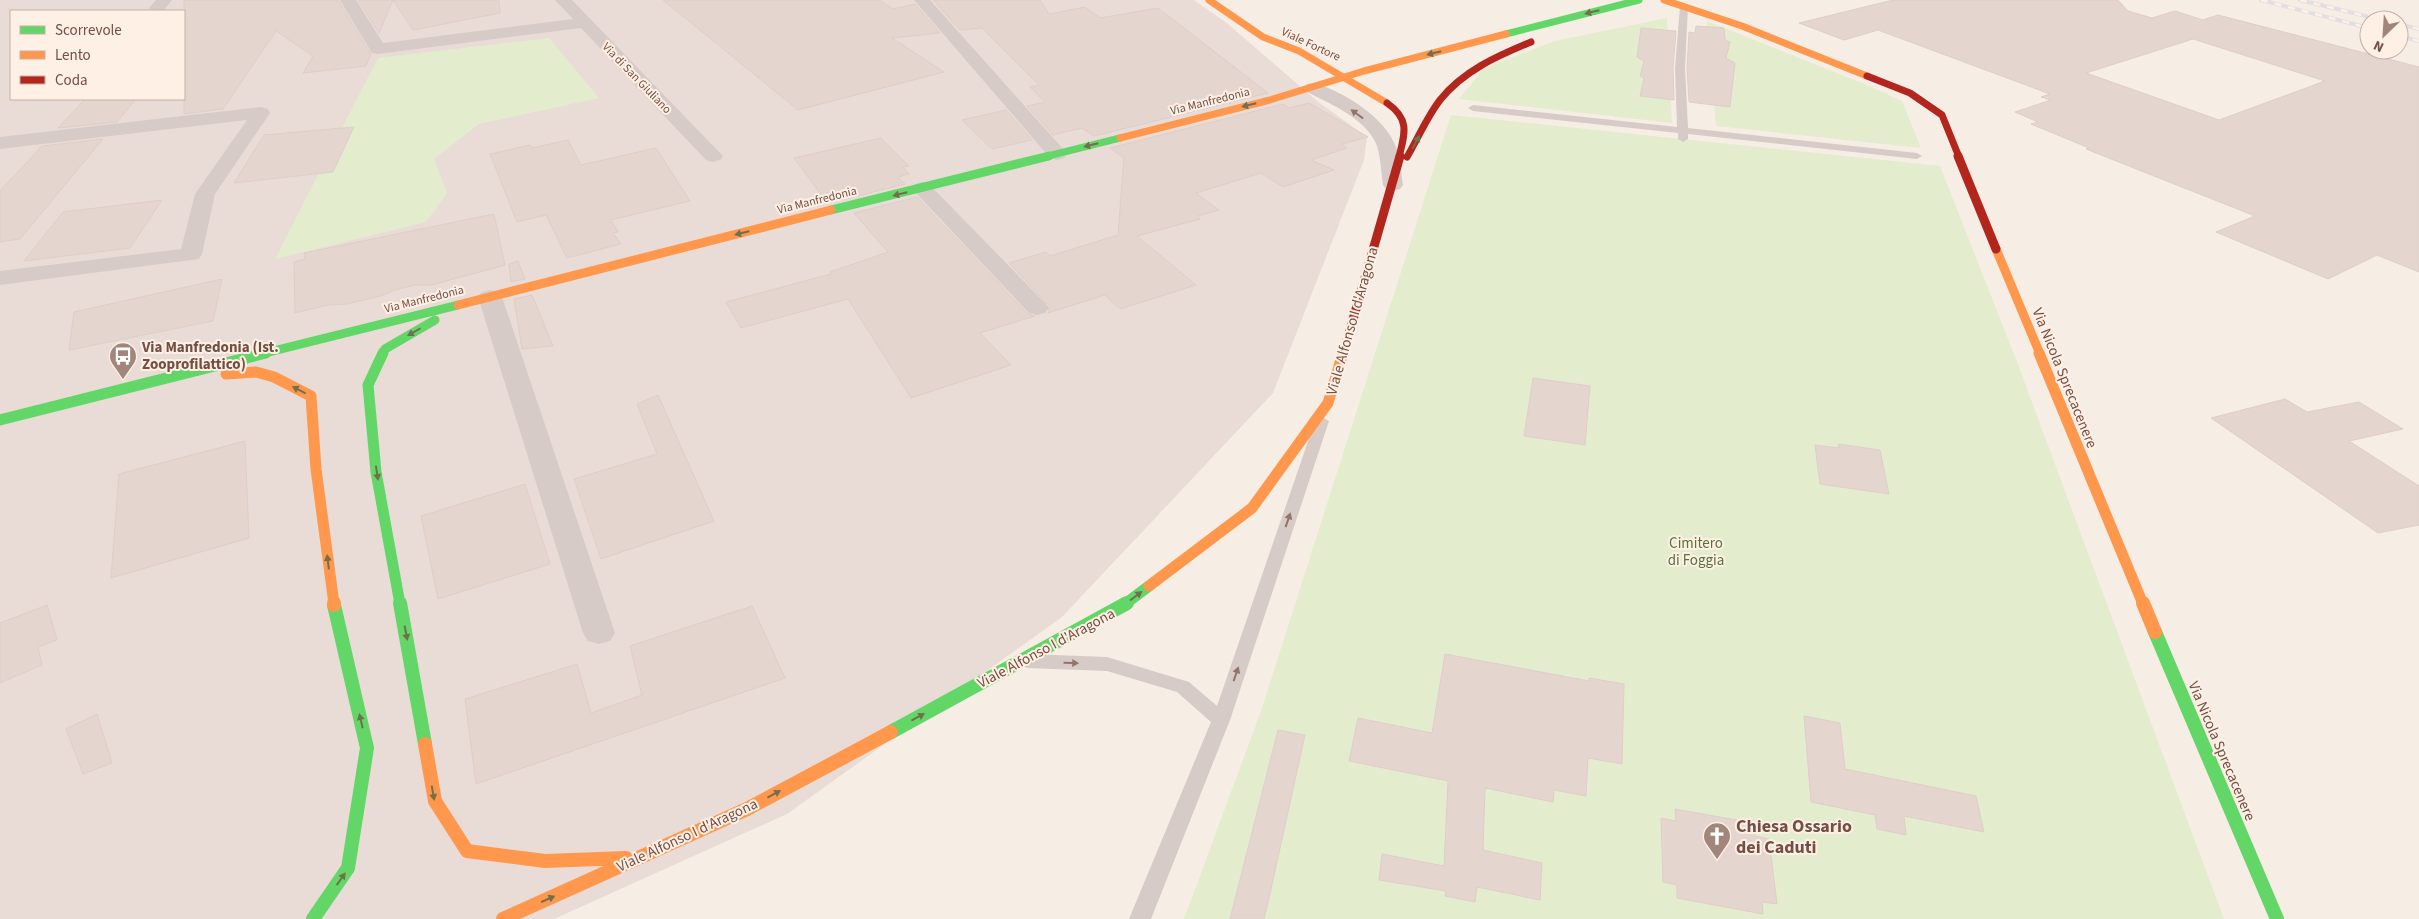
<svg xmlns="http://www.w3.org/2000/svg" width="2419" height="919" font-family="'Source Sans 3',sans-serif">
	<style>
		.industrial { fill: #e9dcd6; fill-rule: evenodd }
		.green { fill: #e4ecce }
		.building { fill: #e4d5cf; stroke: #dfcec7; fill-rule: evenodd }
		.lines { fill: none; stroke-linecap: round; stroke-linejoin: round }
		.lane { fill: #d7cbc7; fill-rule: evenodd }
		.street { fill: #d7cbc7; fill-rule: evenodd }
		.fast-far3 { stroke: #63d668; stroke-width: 7 }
		.fast-far2 { stroke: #63d668; stroke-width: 9 }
		.fast-far1 { stroke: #63d668; stroke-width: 11 }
		.fast { stroke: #63d668; stroke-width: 14 }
		.slow-far3 { stroke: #ff974d; stroke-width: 7 }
		.slow-far2 { stroke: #ff974d; stroke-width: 9 }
		.slow-far1 { stroke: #ff974d; stroke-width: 11 }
		.slow { stroke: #ff974d; stroke-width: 14 }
		.jam-far1 { stroke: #b3261e; stroke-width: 7 }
		.jam { stroke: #b3261e; stroke-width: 9 }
		.rail-casing { stroke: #e2dfe2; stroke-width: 4 }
		.rail { stroke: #fff0e5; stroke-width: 2.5; stroke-dasharray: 7; stroke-linecap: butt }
		.oneway { fill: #70704d }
		.oneway2 { fill: #92746b }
		.labels { text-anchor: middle; stroke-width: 4; stroke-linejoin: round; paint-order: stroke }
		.far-street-label { font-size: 12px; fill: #744e44; stroke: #fff0e5 }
		.street-label { font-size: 15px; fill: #744e44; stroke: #fff0e5 }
		.poi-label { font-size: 15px; font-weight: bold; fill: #744e44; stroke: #fff0e5; text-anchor: start }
		.park-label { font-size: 15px; fill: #547539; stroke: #fff0e5 }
		.near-poi-label { font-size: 18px; font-weight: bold; fill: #744e44; stroke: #fff0e5; text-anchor: start }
	</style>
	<rect width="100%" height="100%" fill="#f6ede5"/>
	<path class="industrial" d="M0,0H1194L1228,24L1317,101L1367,137L1364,160L1273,393L1062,617L787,814L554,919H0ZM11,11H184V99H11Z"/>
	<path class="green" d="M1667,18L1672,123L1459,99L1484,68L1555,41Z
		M1707,21L1867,85L1902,101L1921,148L1716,126Z
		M549,38L599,98L479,124L434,159L447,193L426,222L275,259L378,58Z
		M1451,115L1940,166L2017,362L2224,919H1184L1261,711Z"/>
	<path class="building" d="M184,0H338L371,54L366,66L303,73L313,56L276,31L223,109L184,114Z
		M358,0H499L500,13L413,30L393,0L379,33Z
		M663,0H879L893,9L915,4L940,33L892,38L944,72L798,110Z
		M933,0H1040L1049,14L1085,7L1100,18L1158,8L1268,93L1094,136L1082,128L1053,135L1027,106L1045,102L1030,87L1039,85L982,28L960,30Z
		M1893,0H2118L2128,11L2152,18L2175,11L2203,20L2218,15L2419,67V272L2377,255L2328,279L2216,232L2255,216L2086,149L2089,148L2031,124L2038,122L2015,112L2051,100L2041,97L2050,94L1878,30L1844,40L1799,23ZM2193,39L2325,81L2219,120L2086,73Z
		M1696,26L1724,28L1725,40L1730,42L1726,58L1735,63L1730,107L1689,102L1687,68L1689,32L1695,33Z
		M1641,28L1676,31L1673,68L1674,100L1640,96L1644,78L1640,76L1644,61L1637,57Z
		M85,99H136L117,122L58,128Z
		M1309,103L1368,137L1342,144L1347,148L1311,160L1334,170L1283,187L1261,173L1196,193L1219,210L1198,216L1200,219L1137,236L1196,285L1120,309L1105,295L1048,313L1050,307L1009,263L1046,252L1050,256L1118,235L1124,158L1110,148L1283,104L1289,108Z
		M1006,110L1032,140L992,149L962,120Z
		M354,127L333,172L234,183L264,135Z
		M881,138L909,166L903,167L909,174L898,177L905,184L842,200L836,192L822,196L794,158Z
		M103,139L20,239L0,242V191L42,146Z
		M568,140L581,165L656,148L690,201L611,220L618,232L613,233L621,244L567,258L546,215L517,222L490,154L530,145L532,148Z
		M917,197L1028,314L1035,316L980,333L1011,365L911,398L848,299L741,328L726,302L831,274L830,272L888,252L854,213Z
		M162,200L130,248L24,261L63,212Z
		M494,214L505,265L432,285H415L395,290L381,296L347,304L328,305L295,313L294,262L305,259L304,253Z
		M518,261L525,279L511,282L509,264Z
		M222,279L213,321L69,350L74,312Z
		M532,295L553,346L522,349L514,299Z
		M1533,378L1590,386L1585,445L1524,436Z
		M658,395L714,521L601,559L574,479L657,454L637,404Z
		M2285,399L2307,412L2359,402L2403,429L2349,441L2419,486V525L2378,533L2211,418Z
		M245,441L249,538L111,578L119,474Z
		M1838,444L1880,450L1889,494L1820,484L1815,445L1839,448Z
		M525,484L550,564L438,599L421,516Z
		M47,605L57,640L38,647L42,665L0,683V623Z
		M752,606L785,678L476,784L465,699L577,664L591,713L642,695L630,646Z
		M1445,654L1589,681V678L1624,684L1622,764L1588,758L1586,796L1554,790L1553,802L1485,788L1483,850L1542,863L1540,900L1477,887L1475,902L1445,896L1446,891L1379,880L1382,854L1444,866L1448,781L1349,761L1358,718L1432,733Z
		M97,714L112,763L83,774L66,729Z
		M1804,716L1840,723L1845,769L1976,796L1984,832L1904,816L1906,835L1877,829L1875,815L1811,802Z
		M1278,730L1305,735L1269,898L1264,919H1230Z
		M1675,809L1753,823L1755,836L1769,839L1777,904L1762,902L1763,914L1677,898V885L1663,882L1661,818L1676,821Z"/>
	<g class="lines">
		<path class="lane" d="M1684,4L1688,7L1685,68L1688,128L1917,153L1922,156L1917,159L1688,134V139L1683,142L1678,139V133L1473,111L1468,108L1473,105L1677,127L1675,68L1680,7Z
			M1322,417L1329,421L1230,720L1151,919H1129L1211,722L1177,692L1107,671L1028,668L1022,666L1019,661L1022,656L1028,654L1107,657L1189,682L1217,706L1315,421Z"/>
		<path class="street" d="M156,0H172L163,11H151L149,8Z
			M340,0H356L383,43L573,19L555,0H572L723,156L720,160L713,162L706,160L581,28L378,54L372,53Z
			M914,0H930L1064,150L1067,154L1064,158L1057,160L1050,158Z
			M1313,83C1342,90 1386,118 1396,147C1401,159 1401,172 1403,185L1400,189L1393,191L1386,189L1383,185C1381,172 1381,159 1377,146C1367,119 1331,104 1307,92L1304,88L1307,84Z
			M261,107L268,109L270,113L215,194L202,254L199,259L0,285V271L181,249L195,194L247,120L0,149V137Z
			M922,182L929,184L1045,303L1049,308L1045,313L1037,315L1029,313L915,192L912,188L915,184Z
			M490,290L498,292L502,297L615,633L610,641L599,644L588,641L583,633L478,297L482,292Z"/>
		<path class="fast-far3" d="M1506,34L1639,0
			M1044,157L1120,138"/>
		<path class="fast-far2" d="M831,210L1049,156
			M261,354L458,305
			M382,354L385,349L435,320"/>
		<path class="fast-far1" d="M383,353L368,385L376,472L400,604
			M0,420L266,353
			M1125,604L1149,586"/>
		<path class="fast" d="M400,603L425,744
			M2155,632L2277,919
			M891,732L1127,603
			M313,919L348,868L367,748L334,605"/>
		<path class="slow-far3" d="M1209,0L1263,37L1299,51L1387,103
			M1664,0L1742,26L1867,76
			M1120,138L1270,100L1364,71L1506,34"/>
		<path class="slow-far2" d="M1996,249L2040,354
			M458,305L831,210
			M1343,354L1350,330"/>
		<path class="slow-far1" d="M2039,353L2143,604
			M226,374L256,372L274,377L311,396L316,469L334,604
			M1149,586L1252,508L1328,403L1343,353"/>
		<path class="slow" d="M334,603V605
			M2143,603L2155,632
			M425,744L435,801L467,851L545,861L626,858
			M503,919L747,809L891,732"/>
		<path class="jam-far1" d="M1867,76L1910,93L1942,115L1959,157
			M1387,103C1410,119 1405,133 1399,157
			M1407,157C1418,138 1427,117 1440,100C1463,71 1497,56 1531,42"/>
		<path class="jam" d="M1958,156L1996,249
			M1350,330L1400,156"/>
		<g class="rail-casing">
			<path id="rail" d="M2261,0L2369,28
				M2300,0L2382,20
				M2399,24L2419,29
				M2399,36L2419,41"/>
		</g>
		<use href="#rail" class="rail"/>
	</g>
	<defs><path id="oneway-solid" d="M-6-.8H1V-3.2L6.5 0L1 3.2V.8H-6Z" transform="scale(1.25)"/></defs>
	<g class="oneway">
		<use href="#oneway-solid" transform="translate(1592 12) rotate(166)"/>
		<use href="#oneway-solid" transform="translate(1434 53) rotate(166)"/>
		<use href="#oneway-solid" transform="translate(1249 105) rotate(166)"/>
		<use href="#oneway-solid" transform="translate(1416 142) rotate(-62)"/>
		<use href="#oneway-solid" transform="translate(1091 145) rotate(166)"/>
		<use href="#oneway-solid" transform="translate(900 194) rotate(166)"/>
		<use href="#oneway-solid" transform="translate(742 233) rotate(166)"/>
		<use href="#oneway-solid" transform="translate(414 332) rotate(150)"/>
		<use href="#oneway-solid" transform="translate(299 390) rotate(-153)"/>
		<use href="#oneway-solid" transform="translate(377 473) rotate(81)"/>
		<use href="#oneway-solid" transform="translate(328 562) rotate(-97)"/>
		<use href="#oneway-solid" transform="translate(1136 596) rotate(-37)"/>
		<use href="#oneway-solid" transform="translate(406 633) rotate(79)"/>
		<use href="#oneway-solid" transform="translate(918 717) rotate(-28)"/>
		<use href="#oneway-solid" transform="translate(361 721) rotate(-103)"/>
		<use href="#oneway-solid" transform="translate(433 793) rotate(80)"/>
		<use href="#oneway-solid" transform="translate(774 794) rotate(-28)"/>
		<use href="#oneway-solid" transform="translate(341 879) rotate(-55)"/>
		<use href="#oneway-solid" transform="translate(548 899) rotate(-24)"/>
	</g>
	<g class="oneway2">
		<use href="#oneway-solid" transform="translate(1357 114) rotate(-144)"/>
		<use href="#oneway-solid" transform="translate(1288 520) rotate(-71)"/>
		<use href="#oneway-solid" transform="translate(1071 663) rotate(2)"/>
		<use href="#oneway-solid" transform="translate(1236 674) rotate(-71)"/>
	</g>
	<defs>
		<g id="bus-pin" transform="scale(1.4375)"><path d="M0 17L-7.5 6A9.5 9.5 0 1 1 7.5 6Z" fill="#a2867c" stroke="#fff0e5"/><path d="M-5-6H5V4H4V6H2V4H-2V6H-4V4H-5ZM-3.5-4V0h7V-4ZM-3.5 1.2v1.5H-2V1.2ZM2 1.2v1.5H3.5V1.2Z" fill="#fff"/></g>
		<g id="church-pin" transform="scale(1.4375)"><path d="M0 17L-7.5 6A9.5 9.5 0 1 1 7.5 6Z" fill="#a2867c" stroke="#fff0e5"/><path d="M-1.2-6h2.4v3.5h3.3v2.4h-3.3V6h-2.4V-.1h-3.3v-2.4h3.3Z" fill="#fff"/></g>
	</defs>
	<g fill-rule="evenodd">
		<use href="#bus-pin" x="123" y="356"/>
		<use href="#church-pin" x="1717" y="836"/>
	</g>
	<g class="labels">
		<g class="far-street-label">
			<text transform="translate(1311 44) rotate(25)" y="4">Viale Fortore</text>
			<text transform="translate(637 78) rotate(46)" y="4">Via di San Giuliano</text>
			<text transform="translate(1210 101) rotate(-14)" y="4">Via Manfredonia</text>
			<text transform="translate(817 200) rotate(-14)" y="4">Via Manfredonia</text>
			<text transform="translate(424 299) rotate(-14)" y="4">Via Manfredonia</text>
		</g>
		<g class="street-label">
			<text transform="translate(1352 321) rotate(-74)" y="5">Viale Alfonso I d'Aragona</text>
			<text transform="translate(2065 378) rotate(68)" y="5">Via Nicola Sprecacenere</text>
			<text transform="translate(1046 648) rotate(-28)" y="5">Viale Alfonso I d'Aragona</text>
			<text transform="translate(2222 751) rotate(67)" y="5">Via Nicola Sprecacenere</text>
			<text transform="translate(687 835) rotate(-25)" y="5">Viale Alfonso I d'Aragona</text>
		</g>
		<g class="poi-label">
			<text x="142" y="352">Via Manfredonia (Ist.<tspan x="142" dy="17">Zooprofilattico)</tspan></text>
		</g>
		<g class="park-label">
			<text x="1696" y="548">Cimitero<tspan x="1696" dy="17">di Foggia</tspan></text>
		</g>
		<g class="near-poi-label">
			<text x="1736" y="832">Chiesa Ossario<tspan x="1736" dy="21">dei Caduti</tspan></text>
		</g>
	</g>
	<rect x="10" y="10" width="175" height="90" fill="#fff0e5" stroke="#c7afa5"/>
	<rect x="20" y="26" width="25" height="8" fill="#63d668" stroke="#c7afa5"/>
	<text x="55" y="35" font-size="15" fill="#744e44">Scorrevole</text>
	<rect x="20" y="51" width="25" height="8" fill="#ff974d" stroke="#c7afa5"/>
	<text x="55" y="60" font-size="15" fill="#744e44">Lento</text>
	<rect x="20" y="76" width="25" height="8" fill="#b3261e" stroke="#c7afa5"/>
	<text x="55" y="85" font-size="15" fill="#744e44">Coda</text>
	<g transform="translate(2384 35) rotate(205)"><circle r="24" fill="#fff0e5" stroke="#c7afa5"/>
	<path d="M0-4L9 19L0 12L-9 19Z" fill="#a2867c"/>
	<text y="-8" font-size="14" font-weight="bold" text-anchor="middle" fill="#744e44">N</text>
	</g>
</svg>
